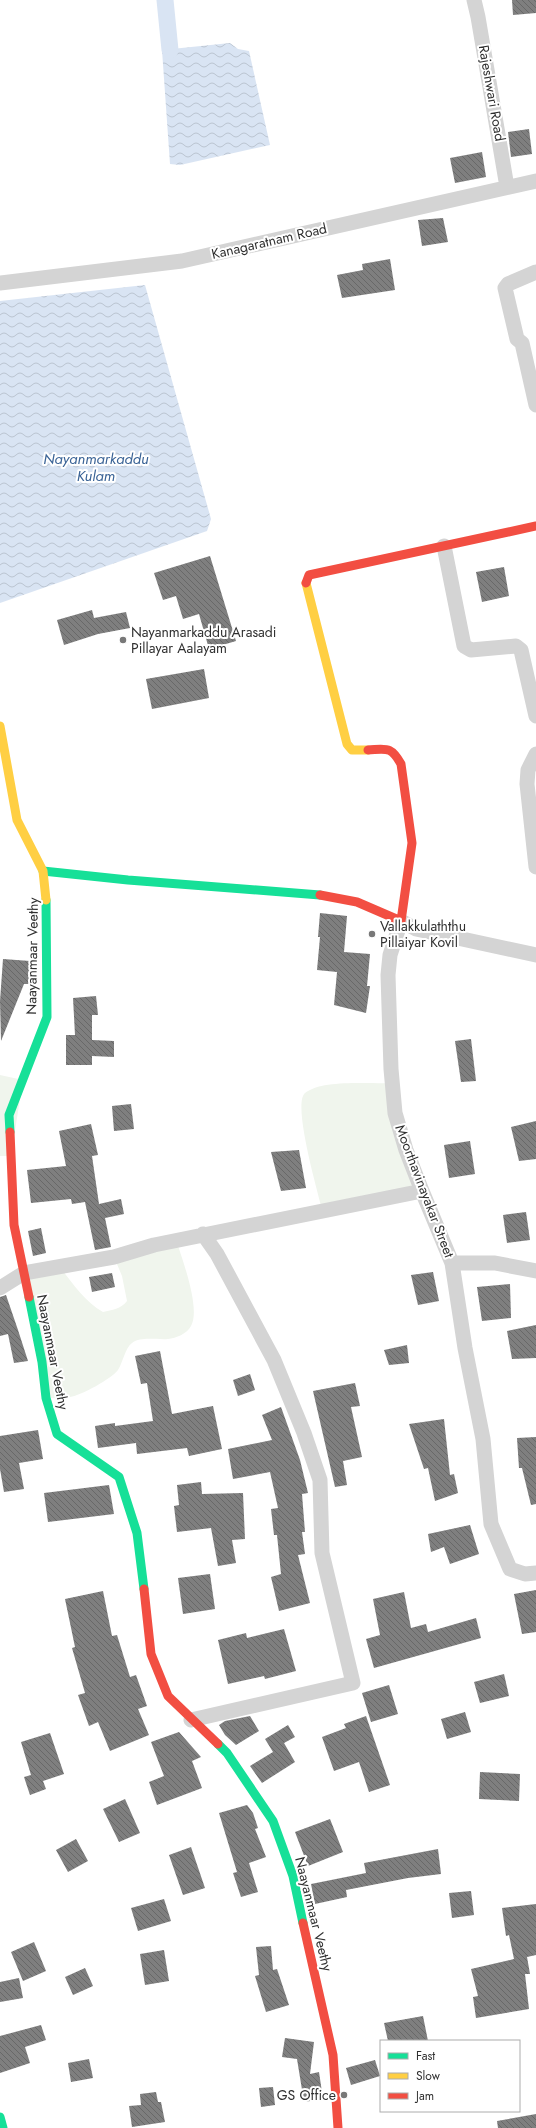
<svg xmlns="http://www.w3.org/2000/svg" width="536" height="2128" font-family="Jost,sans-serif">
	<style>
		.green { fill: #f0f5ed }
		.water { fill: url(#water-waves) }
		.lines { fill: none; stroke-linecap: round; stroke-linejoin: round }
		.canal { stroke: #d9e4f3; stroke-width: 17 }
		.building { fill: url(#building-back-hatch) }
		.street { stroke: #d4d4d4; stroke-width: 15 }
		.fast { stroke: #16e098; stroke-width: 9 }
		.slow { stroke: #ffcf43; stroke-width: 9 }
		.jam { stroke: #f24e42; stroke-width: 9 }
		.poi-dot { fill: #787878; stroke: #fff; stroke-width: 1.5 }
		.labels { text-anchor: middle; stroke-width: 4; stroke-linejoin: round; paint-order: stroke }
		.street-label { font-size: 14px; fill: #303030; stroke: #fff }
		.poi-label { font-size: 14px; fill: #303030; stroke: #fff; text-anchor: start }
		.water-label { font-size: 15px; font-style: italic; fill: #3a6396; stroke: #fff }
	</style>
	<defs>
		<pattern id="water-waves" width="16" height="10" patternUnits="userSpaceOnUse"><rect width="16" height="10" fill="#d9e4f3"/><path d="M0 5q4-4 8 0t8 0" fill="none" stroke="#bbc4d1"/></pattern>
		<pattern id="building-back-hatch" width="6" height="6" patternUnits="userSpaceOnUse"><rect width="6" height="6" fill="#7f7f7f"/><path d="M-1 5l2 2M0 0l6 6M5-1l2 2" fill="none" stroke="#686868"/></pattern>
	</defs>
	<rect width="100%" height="100%" fill="#fff"/>
	<path class="green" d="M0,1075L23,1080L11,1156H0Z
		M392,1083L422,1191L322,1210C318,1192 292,1104 305,1093C322,1079 370,1084 392,1083Z
		M176,1240C182,1258 201,1309 191,1326C187,1334 176,1338 168,1339C157,1340 141,1336 132,1343C125,1348 123,1362 118,1370C111,1379 82,1395 70,1397C62,1398 53,1398 46,1398L24,1273L60,1267C73,1284 84,1301 103,1312C112,1310 121,1309 127,1301L122,1276L114,1257Z"/>
	<path class="water" d="M230,43L238,49L249,51L270,145L180,165L170,164L162,50Z
		M145,285L211,519L207,531L0,603V301Z"/>
	<g class="lines">
		<path class="canal" d="M165,0L170,50"/>
	</g>
	<path class="building" d="M512,0H536V13L513,15Z
		M529,129L532,154L511,157L508,132Z
		M482,152L486,177L455,183L450,158Z
		M443,218L448,242L422,246L418,220Z
		M390,259L395,290L342,298L337,275L363,270L362,264Z
		M210,556L236,641L209,649L199,614L183,619L176,596L163,600L154,573Z
		M504,567L509,596L482,602L476,572Z
		M92,610L94,618L126,612L130,628L98,634L64,645L57,620Z
		M204,669L209,698L152,709L146,679Z
		M320,913L347,916L344,952L370,954L367,986H370L366,1013L334,1005L337,972L317,970L320,937H318Z
		M3,959L30,961L29,984H24L1,1041L0,1001Z
		M96,996L98,1015H92V1040L114,1041V1057L92,1056V1065H66V1035H75L73,998Z
		M471,1039L476,1081L461,1082L455,1041Z
		M131,1104L134,1129L114,1131L112,1106Z
		M536,1121V1159L519,1161L511,1127Z
		M91,1124L98,1155L92,1156L99,1204L121,1199L124,1214L105,1218L111,1247L95,1250L85,1202L72,1204L71,1199L31,1203L27,1170L66,1166L59,1131Z
		M470,1141L475,1174L449,1178L444,1145Z
		M299,1150L306,1188L281,1191L271,1152Z
		M526,1212L530,1240L507,1243L503,1215Z
		M41,1228L46,1253L33,1256L28,1231Z
		M433,1272L439,1301L418,1305L411,1275Z
		M112,1273L115,1287L92,1292L89,1277Z
		M510,1284L511,1318L482,1321L477,1287Z
		M6,1295L18,1330L28,1361L14,1363L8,1334L0,1336V1297Z
		M536,1325V1358L512,1359L507,1331Z
		M407,1345L409,1363L389,1365L384,1350Z
		M160,1351L172,1414L213,1406L222,1449L189,1456L187,1448L137,1454L136,1443L98,1448L95,1426L115,1423V1426L153,1421L147,1383L141,1384L135,1356Z
		M250,1374L255,1390L238,1396L233,1380Z
		M355,1383L360,1406L351,1407L362,1457L343,1461L347,1485L335,1487L313,1391Z
		M281,1407L300,1460L308,1493L302,1494L305,1532H302L305,1554L298,1555L310,1603L279,1611L271,1577L281,1574L277,1535H274L271,1509L278,1508L270,1472L233,1479L228,1449L272,1440L262,1415Z
		M444,1419L450,1475L454,1474L458,1493L435,1501L428,1468L424,1469L409,1424Z
		M38,1430L43,1459L19,1463L24,1489L4,1492L0,1469V1436Z
		M536,1437V1504L531,1505L522,1468H519L517,1438Z
		M201,1482L202,1494L243,1493L245,1539L232,1540L236,1563L218,1566L211,1528L177,1532L174,1506L179,1505L177,1485Z
		M109,1485L114,1514L48,1522L44,1493Z
		M470,1525L479,1554L450,1564L444,1547L431,1552L428,1534Z
		M210,1574L215,1609L183,1614L178,1578Z
		M536,1590V1632L522,1634L514,1594Z
		M103,1591L112,1636L117,1635L130,1677L136,1675L147,1706L138,1709L149,1735L110,1751L98,1722L89,1726L78,1695L85,1693L72,1648L75,1647L65,1599Z
		M404,1592L411,1628L426,1624L428,1632L476,1618L481,1638L374,1668L366,1639L380,1635L373,1599Z
		M284,1629L296,1671L265,1679L264,1676L228,1684L218,1640L246,1633L247,1638Z
		M504,1674L509,1696L480,1703L474,1682Z
		M389,1685L398,1714L371,1722L362,1693Z
		M465,1712L471,1732L447,1739L441,1719Z
		M250,1716L259,1731L236,1745L225,1735L219,1725L225,1721Z
		M366,1716L390,1785L369,1792L359,1762L334,1771L322,1737L346,1728L344,1724Z
		M288,1725L295,1737L284,1743L295,1762L262,1783L250,1766L273,1752L265,1739Z
		M179,1732L201,1757L192,1761L202,1788L157,1805L149,1782L164,1776L151,1742Z
		M50,1733L64,1774L43,1781L46,1789L30,1795L24,1777L31,1775L21,1742Z
		M480,1772L520,1774L519,1801L479,1799Z
		M125,1799L140,1833L119,1842L103,1809Z
		M247,1805L253,1813L258,1828L255,1829L266,1857L249,1863L258,1892L241,1897L233,1873L237,1872L219,1813Z
		M330,1819L343,1852L308,1866L295,1832Z
		M76,1839L88,1861L68,1872L56,1850Z
		M191,1847L205,1888L183,1895L169,1855Z
		M438,1849L441,1874L408,1878L346,1890L347,1897L315,1904L311,1884L366,1873L364,1863Z
		M471,1891L474,1915L452,1918L449,1893Z
		M164,1899L171,1921L138,1931L131,1908Z
		M536,1904V1955L527,1957L530,1974H525L529,2009L476,2018L473,1997L478,1996L471,1969L514,1959L509,1935L506,1936L502,1908Z
		M34,1942L46,1971L23,1981L11,1952Z
		M271,1946L273,1970L277,1969L289,2005L266,2012L255,1976L259,1975L256,1947Z
		M164,1950L169,1981L145,1985L140,1954Z
		M85,1968L93,1986L73,1995L65,1977Z
		M19,1978L23,1998L0,2002V1982Z
		M423,2016L428,2041H388L384,2023Z
		M41,2025L46,2040L25,2047L30,2063L0,2073V2036Z
		M285,2038L314,2042L310,2074L319,2072L323,2099L304,2102L297,2059L282,2057Z
		M89,2059L93,2078L71,2082L68,2063Z
		M375,2060L380,2076L351,2085L346,2068Z
		M273,2087L275,2105L261,2107L259,2088Z
		M156,2092L158,2102H161L165,2122L132,2127L129,2106L141,2105L140,2094Z
		M536,2114V2128H498L497,2121Z"/>
	<g class="lines">
		<path class="street" d="M474,0L478,17L507,187
			M536,272L508,284L505,288L517,339L522,343L536,405
			M0,283L182,261L536,181
			M444,546L464,646L471,650L516,646L521,650L536,716
			M536,754L528,770L527,784L536,867
			M536,955L416,929L401,921L390,955L388,975L391,1069L395,1113L406,1150L422,1191L452,1263L465,1348L483,1439L491,1524L510,1569L525,1574L536,1573
			M452,1263H495L536,1271
			M0,1288L24,1273L114,1257L154,1245L422,1191
			M191,1720L353,1683L322,1553L320,1480L304,1433L274,1360L217,1254L203,1234"/>
		<path class="fast" d="M43,871L128,880L320,895
			M10,1132L9,1115L47,1017L46,900
			M29,1297L42,1362L46,1398L57,1434L119,1477L137,1533L144,1589
			M218,1744L227,1753L273,1821L293,1876L303,1923
			M0,2117L3,2128"/>
		<path class="slow" d="M306,583L347,744L352,750H368
			M0,726L17,820L43,871L46,900"/>
		<path class="jam" d="M306,583L309,575L536,526
			M320,895L357,902L401,921L412,843L401,764C391,746 387,749 368,750
			M10,1132L14,1225L29,1297
			M144,1589L151,1654L168,1696L218,1744
			M303,1923L333,2055L338,2128"/>
	</g>
	<g class="poi-dot">
		<circle cx="123" cy="640" r="4"/>
		<circle cx="372" cy="934" r="4"/>
		<circle cx="344" cy="2095" r="4"/>
	</g>
	<g class="labels">
		<g class="street-label">
			<text transform="translate(492 93) rotate(80)" y="5">Rajeshwari Road</text>
			<text transform="translate(269 241) rotate(-13)" y="5">Kanagaratnam Road</text>
			<text transform="translate(32 956) rotate(-89)" y="5">Naayanmaar Veethy</text>
			<text transform="translate(425 1191) rotate(69)" y="5">Moorthavinayakar Street</text>
			<text transform="translate(53 1352) rotate(79)" y="5">Naayanmaar Veethy</text>
			<text transform="translate(314 1914) rotate(76)" y="5">Naayanmaar Veethy</text>
		</g>
		<g class="poi-label">
			<text x="131" y="637">Nayanmarkaddu Arasadi<tspan x="131" dy="16">Pillayar Aalayam</tspan></text>
			<text x="380" y="931">Vallakkulaththu<tspan x="380" dy="16">Pillaiyar Kovil</tspan></text>
			<text x="336" y="2100" text-anchor="end">GS Office</text>
		</g>
		<g class="water-label">
			<text x="96" y="464">Nayanmarkaddu<tspan x="96" dy="17">Kulam</tspan></text>
		</g>
	</g>
	<rect x="380" y="2040" width="140" height="72" fill="#ffffff" stroke="#acacac"/>
	<rect x="388" y="2053" width="20" height="6" fill="#16e098" stroke="#acacac"/>
	<text x="416" y="2060" font-size="12" fill="#303030">Fast</text>
	<rect x="388" y="2073" width="20" height="6" fill="#ffcf43" stroke="#acacac"/>
	<text x="416" y="2080" font-size="12" fill="#303030">Slow</text>
	<rect x="388" y="2093" width="20" height="6" fill="#f24e42" stroke="#acacac"/>
	<text x="416" y="2100" font-size="12" fill="#303030">Jam</text>
</svg>
